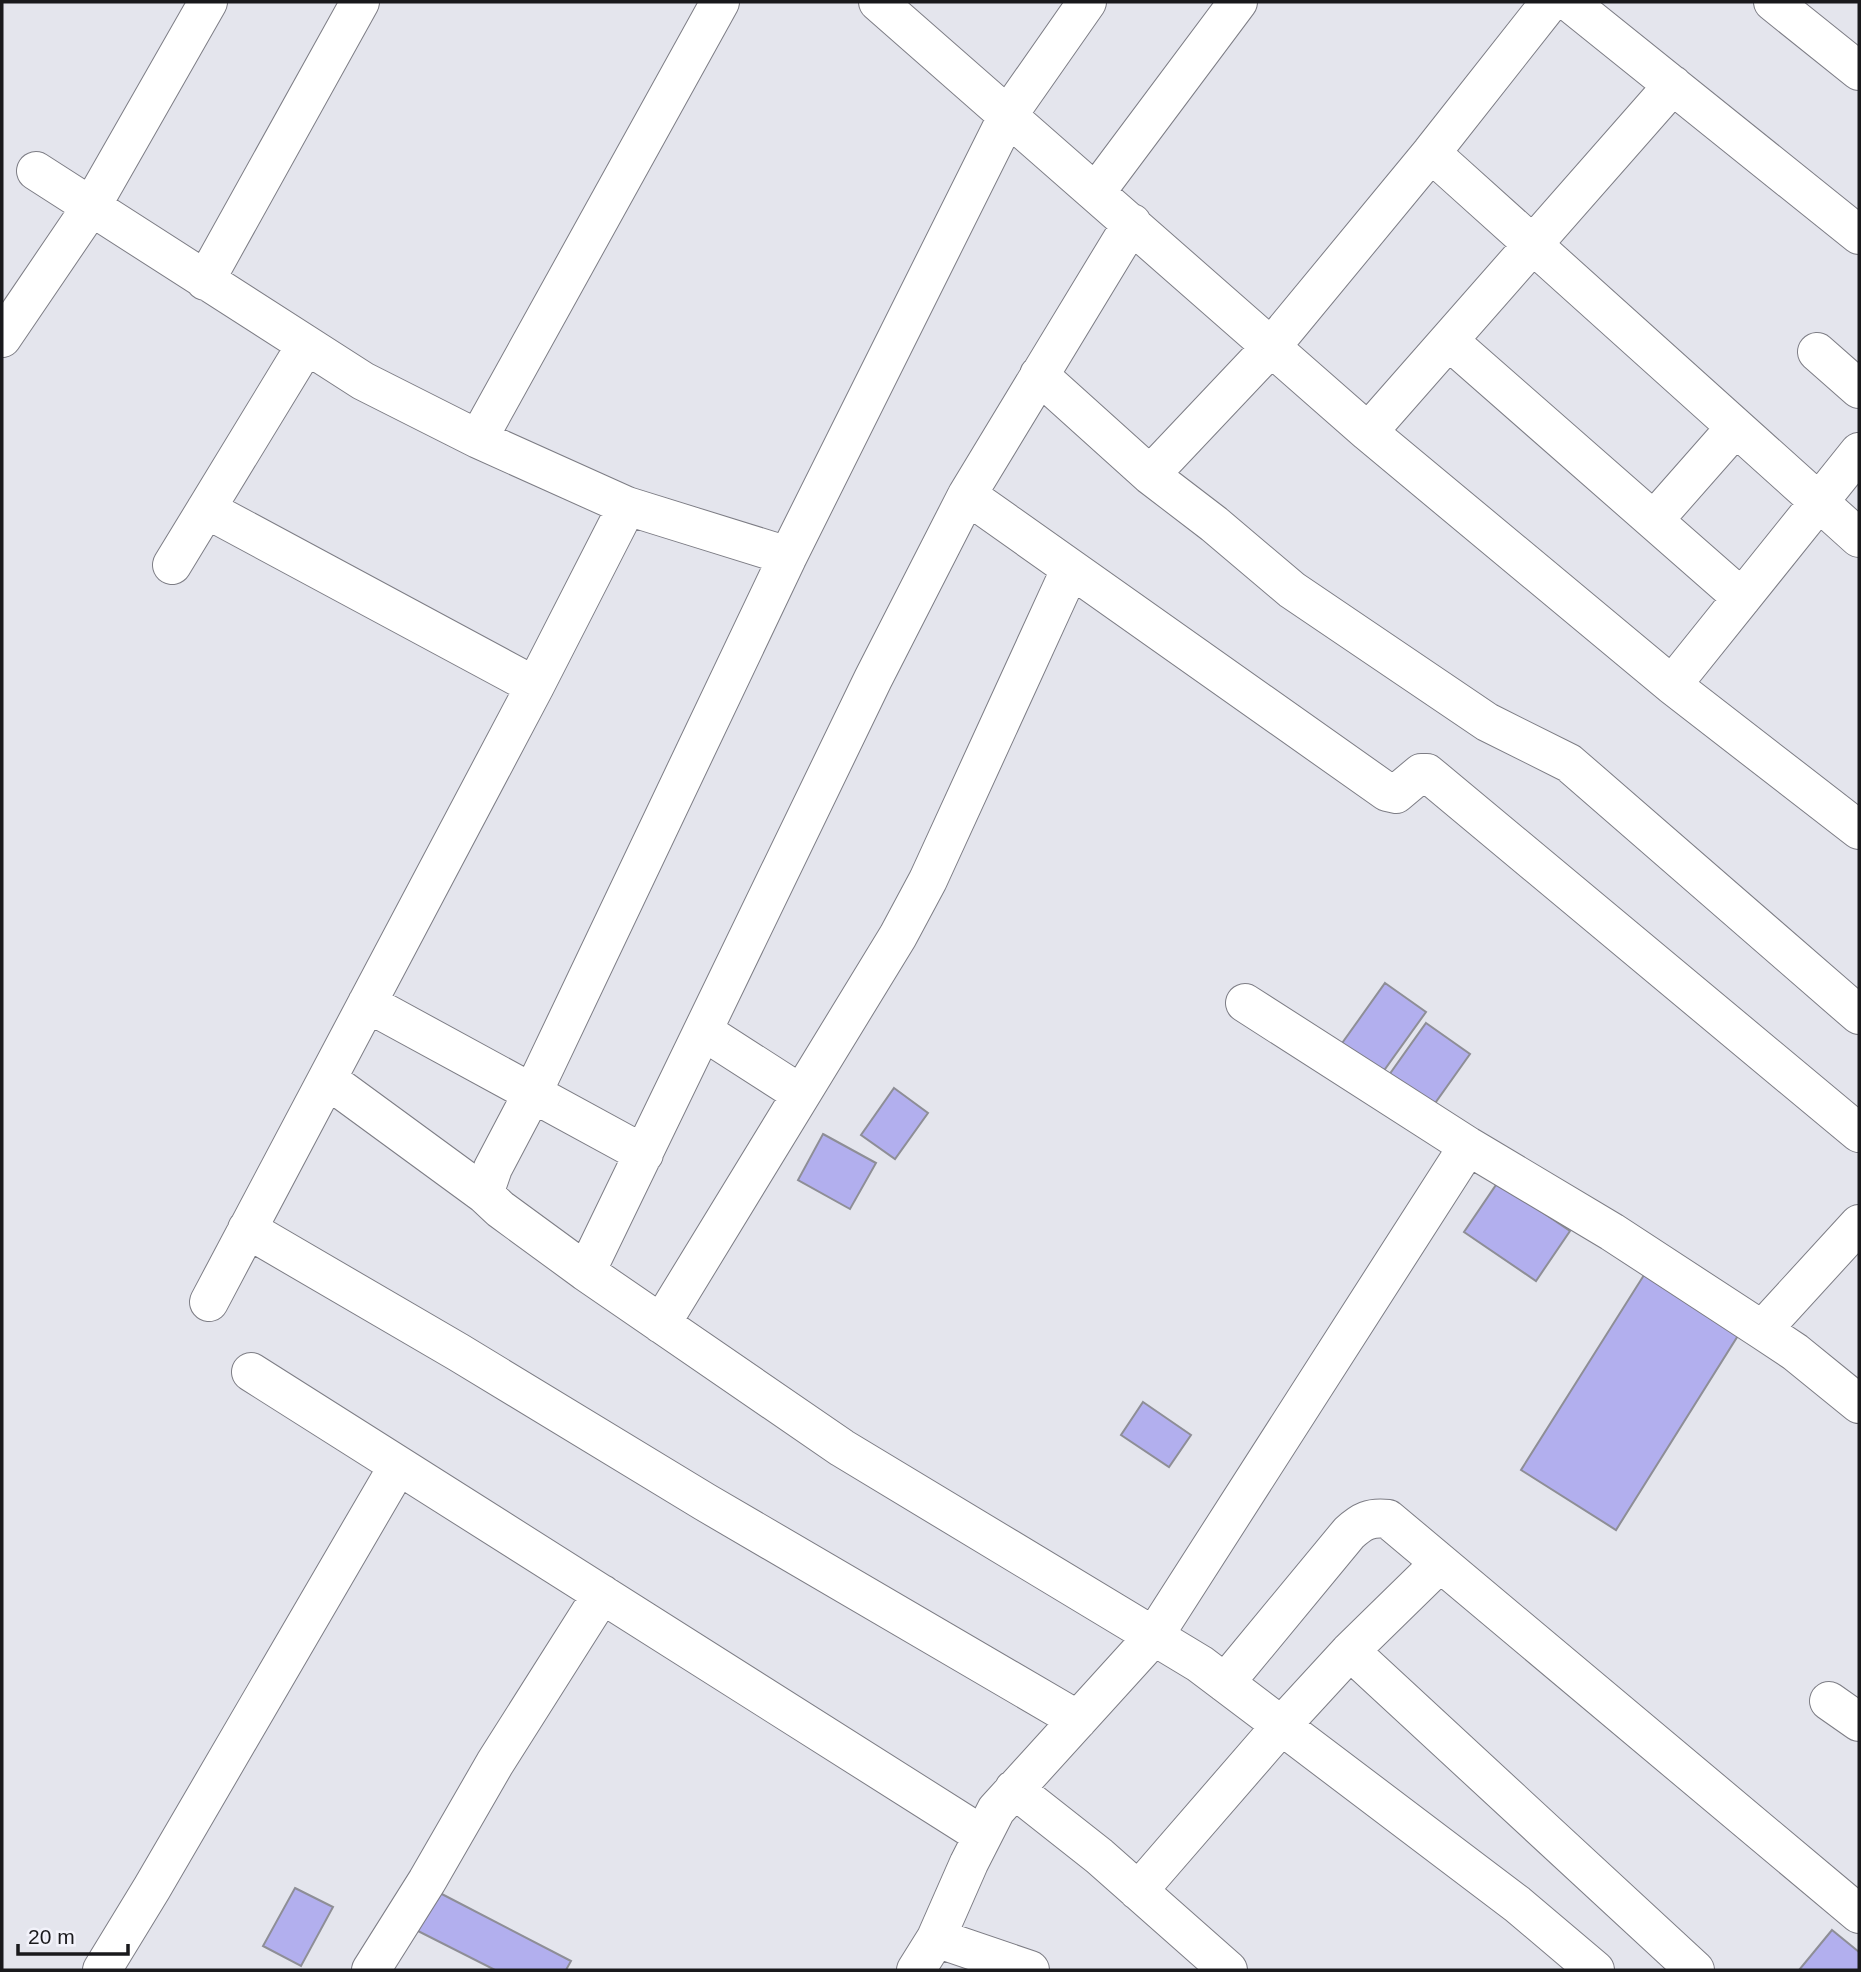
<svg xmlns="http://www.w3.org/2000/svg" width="1861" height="1972" font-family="Arial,sans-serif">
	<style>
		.building { fill: #b2afee; stroke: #8e8e96; stroke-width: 2 }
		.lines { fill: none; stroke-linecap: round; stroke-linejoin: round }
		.street-casing { stroke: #7d7d85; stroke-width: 40 }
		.street { stroke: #fff; stroke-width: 38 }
	</style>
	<rect width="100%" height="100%" fill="#e4e5ed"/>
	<path class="building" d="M1385,983L1426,1012L1380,1076L1340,1046Z
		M1426,1023L1470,1054L1433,1106L1389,1075Z
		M894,1088L928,1113L895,1159L861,1135Z
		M823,1134L876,1163L850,1209L798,1180Z
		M1498,1182L1570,1231L1536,1281L1464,1232Z
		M1644,1275L1739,1334L1616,1530L1521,1470Z
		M1143,1402L1191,1435L1169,1467L1121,1435Z
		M295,1888L333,1907L301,1966L263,1946Z
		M436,1891L571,1961L566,1970H495L416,1930Z
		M1832,1930L1859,1952V1970H1799Z"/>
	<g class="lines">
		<g class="street-casing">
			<path id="street" d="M878,2L1368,432L1672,685L1859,830
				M1087,2L1008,115L788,556L532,1094L493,1168L484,1194L500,1209L586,1272L842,1448L1200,1664L1517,1904L1595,1970
				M1569,2L1859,235
				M1773,2L1859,71
				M1431,153L1859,538
				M36,171L363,381L478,439L627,506L788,556
				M1096,192L1238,2
				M205,281L360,2
				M2,338L91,207L208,2
				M1449,341L1742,598
				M1817,352L1859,389
				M1039,375L1150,475L1214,524L1292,590L1487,722L1569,763L1859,1015
				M1368,432L1673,85
				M478,439L720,2
				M1150,475L1271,347L1431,153L1550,2
				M967,495L1387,792L1396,794L1421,773H1427L1859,1133
				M206,509L535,686
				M1654,520L1735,428
				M172,565L306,345
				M1672,685L1859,452
				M367,1003L644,1154
				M1245,1003L1468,1146L1612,1232L1762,1330L1795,1352L1859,1404
				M703,1031L801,1094
				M327,1079L484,1194
				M247,1229L458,1352L705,1502L1078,1720
				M586,1272L873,679L967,495L1132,223
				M209,1302L535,686L627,506
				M661,1324L898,936L928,880L1070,570
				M1762,1330L1859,1224
				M251,1372L982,1835
				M1350,1651L1695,1970
				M1225,1683L1349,1533C1362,1521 1370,1517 1388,1519L1859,1914
				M1829,1701L1859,1722
				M1014,1789L1099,1856L1228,1970
				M1138,1891L1281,1726L1350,1651L1440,1563
				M936,1938L1030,1970
				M102,1970L152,1888L398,1466
				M371,1970L427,1881L495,1763L602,1594
				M916,1970L936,1938L969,1863L996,1810L1154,1636L1468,1146"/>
		</g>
		<use href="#street" class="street"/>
	</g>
	<rect width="1861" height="1972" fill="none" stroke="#19191c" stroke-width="7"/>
	<path d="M18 1944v10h110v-10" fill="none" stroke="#19191c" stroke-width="3.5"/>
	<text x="28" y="1944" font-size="21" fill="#19191c" stroke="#f2f2fa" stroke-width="5" paint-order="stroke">20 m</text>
</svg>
